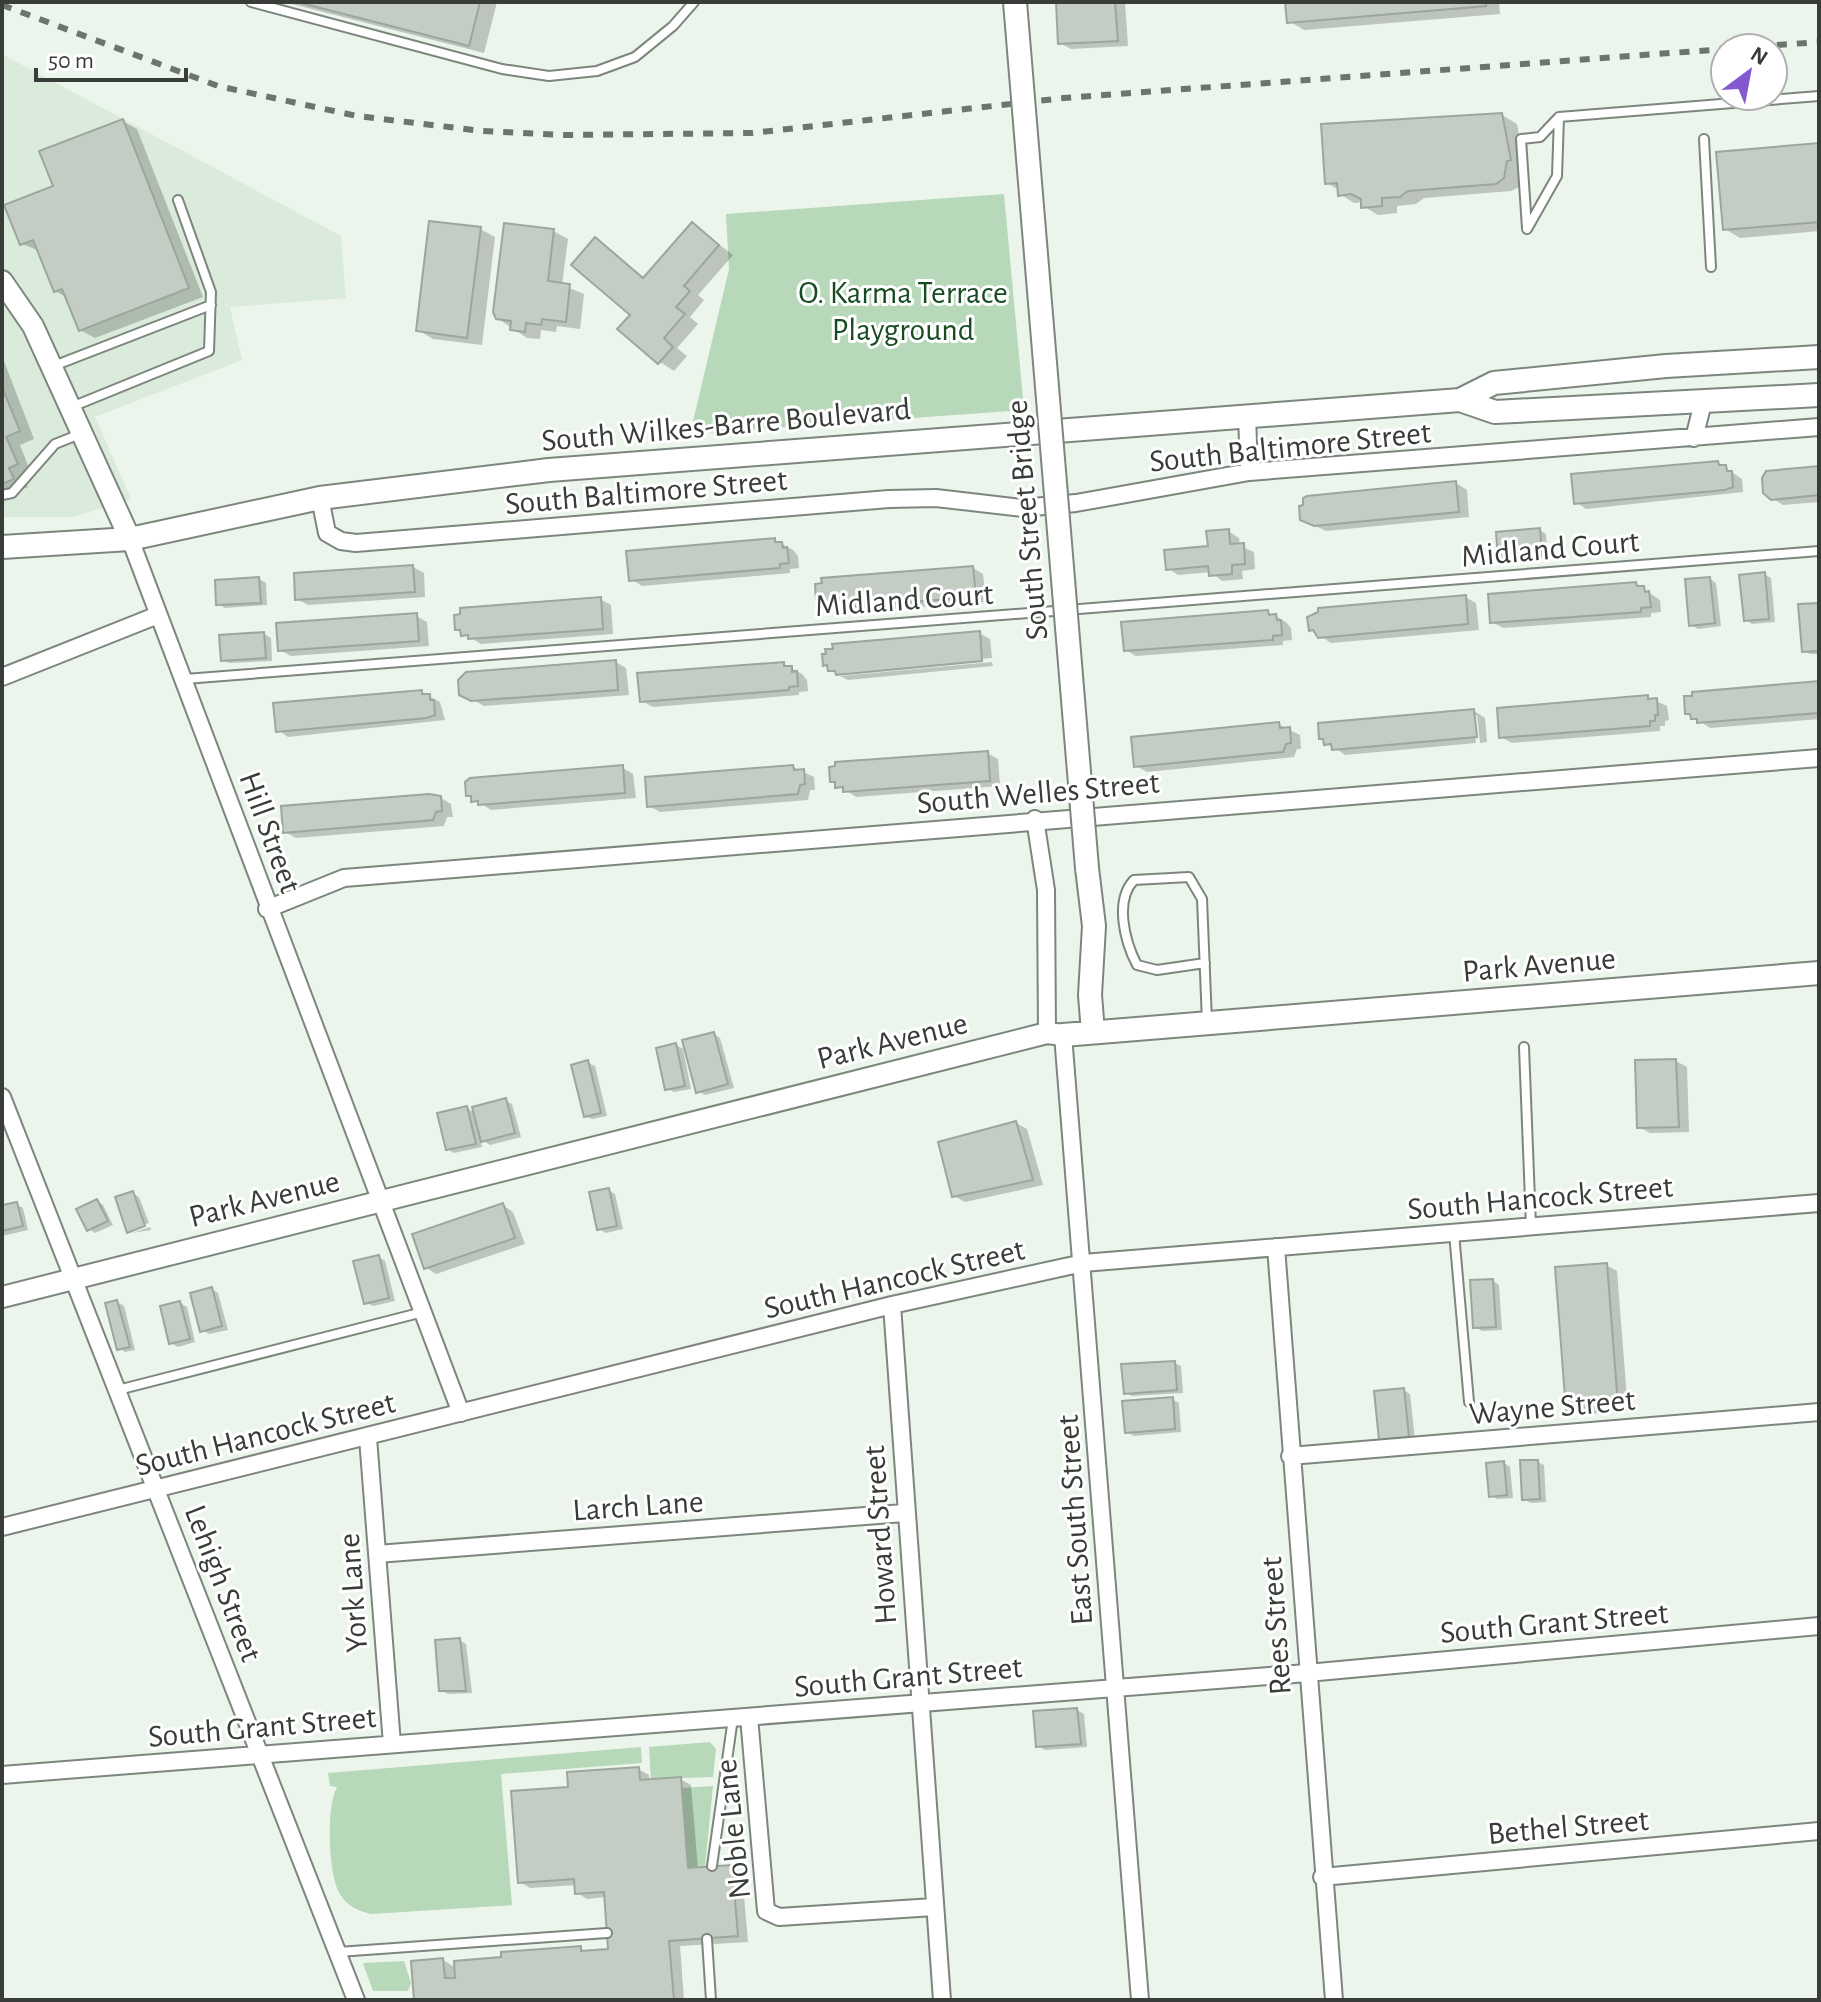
<svg xmlns="http://www.w3.org/2000/svg" width="1821" height="2002" font-family="'Alegreya Sans',sans-serif">
	<style>
		.built { fill: #daebdb }
		.green { fill: #b7d8b9 }
		.shadow { fill: #0003 }
		.building { fill: #c3cdc4; stroke: #9ca69d; stroke-width: 2 }
		.lines { fill: none; stroke-linecap: round; stroke-linejoin: round }
		.service-casing { stroke: #7d867d; stroke-width: 12 }
		.minor-casing { stroke: #7d867d; stroke-width: 20 }
		.tertiary-casing { stroke: #7d867d; stroke-width: 24 }
		.secondary-casing { stroke: #7d867d; stroke-width: 26 }
		.service { stroke: #fff; stroke-width: 8 }
		.minor { stroke: #fff; stroke-width: 16 }
		.tertiary { stroke: #fff; stroke-width: 20 }
		.secondary { stroke: #fff; stroke-width: 22 }
		.rail { stroke: #6d736d; stroke-width: 6; stroke-dasharray: 10 10; stroke-linecap: butt }
		.secondary-bridge-casing { stroke: #7d867d; stroke-width: 26; stroke-linecap: butt }
		.secondary-bridge { stroke: #fff; stroke-width: 22 }
		.labels { text-anchor: middle; stroke-width: 6; stroke-linejoin: round; paint-order: stroke }
		.park-label { font-size: 32px; fill: #174c21; stroke: #fff }
		.street-label { font-size: 32px; fill: #393d39; stroke: #fff }
	</style>
	<rect width="100%" height="100%" fill="#ebf5eb"/>
	<path class="built" d="M2,54L341,236L346,298L230,307L242,360L95,417L131,499L73,517H2Z"/>
	<path class="green" d="M1004,194L1024,410L690,434L729,269L726,214Z
		M710,1742L716,1749L713,1777L651,1779L649,1747Z
		M641,1747L642,1763L501,1774L512,1905L371,1914C358,1911 347,1906 340,1894C328,1875 326,1806 337,1787L330,1786L328,1773Z
		M713,1786L705,1867L688,1868L682,1788Z
		M404,1961L411,1983L408,1991H373L363,1963Z"/>
	<path class="shadow" d="M284,2H497L484,53Z
		M1058,2H1125L1128,46L1071,49L1060,43Z
		M1287,2H1499L1500,14L1304,30L1289,21Z
		M1502,115L1517,124L1525,168H1522L1519,187L1511,191L1424,198L1416,204L1397,206V213L1378,215L1363,206V202L1354,203L1340,194L1339,190L1327,183Z
		M122,121L137,129L203,297L95,338L80,330L68,298L55,291L40,251L22,244L55,188Z
		M1819,145V231L1740,238L1725,229Z
		M692,224L733,255L698,295L704,300L690,317L698,324L677,348L687,356L674,371L660,362L595,240L646,279Z
		M480,229L495,237L482,345L433,339L418,330Z
		M553,231L568,239L562,285L584,294L580,329L557,326L556,332L541,330L540,339L527,338L497,318Z
		M2,356L34,439L20,445L31,473L23,476L28,487L11,494L2,488Z
		M1718,463L1742,479L1743,492L1586,509L1576,502Z
		M1819,468V502L1783,505L1772,498Z
		M1456,483L1467,490L1469,517L1326,531L1313,525Z
		M1539,530L1546,534L1548,559L1507,562L1500,558Z
		M1228,531L1239,538L1240,546L1254,552L1255,569L1242,571L1243,579L1222,581L1211,572L1178,575L1168,568L1210,548Z
		M774,540L793,550L798,556L799,568L790,569V573L642,586L631,579Z
		M413,567L424,573L425,597L308,605L297,599Z
		M973,568L983,574L986,602L842,613L818,599Z
		M1764,574L1771,578L1775,622L1752,624L1746,620Z
		M259,579L266,583L267,605L225,608L218,604Z
		M1710,579L1716,583L1721,626L1698,629L1691,625Z
		M1636,584L1660,600L1661,612L1651,613V617L1503,628L1492,622Z
		M1465,597L1476,603L1479,630L1331,643L1311,630Z
		M600,599L611,605L613,634L481,644L457,629Z
		M1819,605V654H1810L1804,651Z
		M1268,612L1286,622L1291,628L1292,640L1283,641V645L1136,656L1126,650Z
		M416,616L427,622L429,646L291,656L280,650Z
		M979,633L990,639L992,658L837,672L840,676L825,664L828,656Z
		M264,634L271,638L272,661L229,663L223,660Z
		M616,662L626,668L629,695L484,706L461,693Z
		M992,662L993,666L848,680L840,676Z
		M784,664L802,674L807,680L808,691L799,692V695L653,707L642,701Z
		M1819,683V719L1710,728L1687,713Z
		M422,692L440,702L445,720L288,737L278,730Z
		M1648,697L1667,706L1669,720L1665,721V726H1660V731L1512,743L1501,737Z
		M1474,711L1485,718L1487,742L1480,743L1477,715H1473L1476,743L1345,755L1321,738Z
		M1278,724L1300,735L1301,749H1297L1294,757L1147,772L1136,766Z
		M987,753L998,759L1000,786L856,797L832,781Z
		M793,767L814,777L815,790H810L808,800L660,812L649,806Z
		M623,768L633,774L636,798L491,810L468,795Z
		M441,798L451,804L453,817H447L444,826L296,838L285,832Z
		M714,1034L720,1038L734,1088L705,1095L698,1091Z
		M676,1045L683,1049L691,1089L674,1092L667,1088Z
		M1676,1061L1687,1067L1689,1132L1650,1133L1639,1127Z
		M588,1063L595,1066L607,1116L592,1119L585,1116Z
		M506,1101L512,1104L521,1137L490,1145L480,1139L482,1147L454,1153L447,1149L467,1108L476,1114Z
		M1016,1123L1027,1129L1043,1185L965,1202L954,1196Z
		M608,1190L615,1194L623,1229L606,1233L599,1229Z
		M132,1193L139,1197L149,1223L131,1229V1233L129,1232Z
		M97,1201L103,1205L113,1225L95,1233L89,1229Z
		M16,1204L23,1208L28,1230L2,1236V1208Z
		M503,1205L513,1212L525,1244L436,1274L425,1267Z
		M150,1227L151,1230L132,1233Z
		M379,1257L385,1261L395,1301L373,1306L366,1302Z
		M1606,1265L1617,1271L1628,1411L1579,1415L1568,1409Z
		M1493,1281L1499,1285L1502,1330L1482,1331L1475,1327Z
		M212,1289L218,1293L228,1330L209,1334L202,1330Z
		M117,1302L124,1306L135,1350L125,1352L119,1348Z
		M180,1303L187,1307L195,1342L178,1347L171,1343Z
		M1174,1363L1181,1366L1183,1393L1132,1396L1126,1393Z
		M1403,1390L1410,1394L1415,1440L1387,1443L1381,1439Z
		M1172,1399L1179,1403L1181,1432L1134,1436L1127,1432Z
		M1537,1462L1544,1465L1546,1502L1531,1503L1524,1499Z
		M1504,1463L1510,1467L1513,1498L1497,1499L1491,1495Z
		M459,1640L466,1644L472,1693L448,1694L441,1690Z
		M1077,1710L1084,1714L1087,1747L1045,1750L1038,1746Z
		M638,1769L649,1775L650,1781L680,1779L691,1785L698,1869L732,1867L742,1873L748,1942L680,1946L684,2000H416L443,1960L456,1968L580,1948L588,1953L611,1951L606,1897L587,1899L576,1892V1885L530,1888L520,1882L570,1789Z"/>
	<path class="building" d="M297,2H480L469,46Z
		M1056,2H1115L1118,41L1058,44Z
		M1285,2H1485L1486,6L1287,23Z
		M1502,113L1511,160L1507,161L1504,178L1496,184L1408,191L1400,197L1382,198V206L1361,208V199L1351,194L1338,196L1337,183L1325,184L1321,124Z
		M123,119L189,288L79,331L62,289L54,292L33,240L20,245L4,205L53,186L39,151Z
		M1819,143V222L1723,230L1716,152Z
		M429,221L481,227L467,338L416,331Z
		M692,222L719,245L684,286L690,291L676,307L685,314L664,338L673,347L658,364L617,329L630,315L571,265L595,237L643,278Z
		M504,223L554,229L548,281L570,284L566,322L542,319L541,325L526,323L525,332L510,330L511,321L496,319L493,312Z
		M2,387L20,431L6,437L18,464L9,468L14,479L2,484Z
		M1718,461L1719,465H1726L1727,471H1732L1733,487L1725,490L1574,504L1571,474Z
		M1819,466V495L1771,500L1763,493L1762,478L1766,471Z
		M1456,481L1459,512L1314,526L1300,520L1299,506L1303,505V498L1307,496Z
		M1540,528L1542,556L1498,559L1496,532Z
		M1229,529L1230,544L1244,543L1245,564L1232,565V574L1209,576L1208,566L1166,570L1164,550L1208,546L1206,531Z
		M775,538V542H782L783,548L787,547L789,563L780,564V568L629,581L626,551Z
		M413,565L415,592L295,600L294,573Z
		M973,566L976,597L829,608V605H821V599L816,600L815,584L822,583L821,578Z
		M1765,572L1769,619L1744,621L1739,575Z
		M259,577L261,603L216,605L215,580Z
		M1710,577L1715,623L1689,626L1685,579Z
		M1636,582L1637,586H1644L1645,592L1649,591L1651,607L1641,608V612L1490,623L1488,594Z
		M1466,595L1468,624L1318,638L1313,630L1309,631L1307,617L1318,612V608Z
		M601,597L603,629L468,639V635L461,636L460,630H455L454,615L460,614V608Z
		M1819,603V651L1802,652L1798,604Z
		M1268,610L1269,615L1276,614L1277,620H1281L1282,635L1273,636V640L1124,651L1121,622Z
		M417,613L419,641L278,651L276,623Z
		M980,631L982,661L836,675L835,671H828L827,665L823,666L822,654H826L825,649H833L832,644Z
		M264,632L266,658L221,661L219,635Z
		M616,660L618,690L471,701L459,695L458,680L466,672Z
		M784,662V666H792V672L797,671L798,686L789,687V690L640,702L637,673Z
		M1819,681V713L1697,723V719H1691L1690,714H1685L1684,696H1692V692Z
		M422,690V694H430V700H434L435,715L427,718L276,732L273,703Z
		M1648,695V699L1657,698L1658,715H1655V721H1650V726L1499,738L1497,708Z
		M1474,709L1477,737L1332,750L1331,744L1324,745L1323,739H1319L1318,723Z
		M1279,722L1280,728L1290,727L1291,743L1286,744L1283,752L1134,767L1131,737Z
		M988,751L990,781L843,792V787L835,788V782H830L829,767L835,766V762Z
		M623,765L625,793L478,805V801L471,802V796H466L465,782L470,778Z
		M793,765L794,770L804,769L805,784L800,785L798,794L647,807L645,777Z
		M429,794L441,796L442,811L436,812L433,820L283,833L281,806Z
		M714,1032L728,1084L696,1093L682,1040Z
		M676,1043L685,1086L665,1090L656,1048Z
		M1676,1059L1679,1127L1637,1128L1635,1060Z
		M588,1060L601,1113L584,1117L571,1065Z
		M506,1098L515,1133L481,1142L472,1107Z
		M467,1106L476,1144L446,1150L437,1113Z
		M1016,1121L1033,1180L952,1197L938,1142Z
		M609,1188L617,1226L597,1230L589,1192Z
		M133,1191L145,1226L127,1233L115,1197Z
		M97,1199L108,1221L87,1231L76,1209Z
		M17,1202L23,1226L2,1231V1205Z
		M503,1203L515,1238L424,1269L412,1234Z
		M379,1255L389,1298L364,1304L353,1261Z
		M1607,1263L1618,1405L1566,1410L1555,1267Z
		M1493,1279L1496,1327L1473,1328L1470,1280Z
		M212,1287L222,1326L200,1332L190,1293Z
		M117,1300L130,1347L117,1350L105,1303Z
		M180,1301L190,1339L169,1344L160,1306Z
		M1175,1361L1177,1390L1124,1394L1121,1364Z
		M1404,1388L1409,1437L1379,1440L1374,1391Z
		M1173,1397L1175,1429L1125,1433L1122,1401Z
		M1520,1460H1538L1540,1499L1522,1500Z
		M1504,1461L1507,1495L1489,1497L1486,1463Z
		M460,1638L466,1691H439L435,1640Z
		M1077,1708L1081,1744L1036,1747L1033,1711Z
		M639,1767L640,1780L681,1777L688,1868L732,1865L738,1936L669,1941L674,2000H414L411,1961L443,1958L445,1978H455L454,1961L501,1957V1952L581,1946V1951L608,1949L604,1892L575,1894L574,1879L518,1883L511,1791L568,1787L567,1772Z
		M639,1767L640,1780L681,1777L688,1868L732,1865L738,1936L669,1941L674,2000H414L411,1961L443,1958L445,1978H455L454,1961L501,1957V1952L581,1946V1951L608,1949L604,1892L575,1894L574,1879L518,1883L511,1791L568,1787L567,1772Z"/>
	<g class="lines">
		<g class="service-casing">
			<path id="service" d="M251,2L502,69L549,76L597,71L635,57L673,26L694,2
				M1704,139L1711,267
				M1527,228L1521,139L1540,137L1558,118
				M1527,229L1557,176L1559,117L1819,96
				M51,367L211,305
				M69,408L209,351L211,292L178,200
				M2,495L12,493L55,444L80,434
				M185,679L1819,551
				M1205,963L1157,970L1137,965C1125,942 1114,901 1134,880L1189,877L1202,899L1207,1022
				M1524,1047L1531,1226
				M1454,1233L1469,1402
				M118,1390L423,1312
				M712,1866L733,1718
				M707,1939L711,2000
				M338,1952L607,1933"/>
		</g>
		<g class="minor-casing">
			<path id="minor" d="M1247,415L1249,472
				M1694,438L1704,399
				M320,498L327,533L341,541L356,543L889,499L936,498L1022,508L1076,503L1249,472L1819,427
				M130,539C239,831 350,1122 461,1413
				M2,677L158,615
				M1035,819L1046,890L1047,1033
				M267,909L344,878L1819,758
				M1063,1035L1140,2000
				M2,1097L356,2000
				M1276,1247L1334,2000
				M892,1305L942,2000
				M368,1438L392,1744
				M1290,1456L1819,1412
				M2,1527L892,1305L1083,1263L1819,1203
				M377,1554L904,1513
				M749,1717L766,1911L779,1917L934,1907
				M2,1775L1307,1673L1819,1626
				M1322,1877L1819,1831"/>
		</g>
		<g class="tertiary-casing">
			<path id="tertiary" d="M2,281L33,326L130,539
				M2,1297L1047,1033L1063,1035"/>
		</g>
		<g class="secondary-casing">
			<path id="secondary" d="M1460,400L1494,383L1666,366L1819,357
				M2,547L130,539L320,498L549,470L1460,400L1495,412L1819,395
				M1087,868L1094,926L1090,995L1093,1032
				M1063,1035L1819,973"/>
		</g>
		<use href="#service" class="service"/>
		<use href="#minor" class="minor"/>
		<use href="#tertiary" class="tertiary"/>
		<use href="#secondary" class="secondary"/>
		<path class="rail" d="M2,5L218,86L357,116L482,131L564,135L752,133L1064,98L1725,49
			M1737,48L1819,42"/>
		<g class="secondary-bridge-casing">
			<path id="secondary-bridge" d="M1015,2L1087,868"/>
		</g>
		<use href="#secondary-bridge" class="secondary-bridge"/>
	</g>
	<g class="labels">
		<g class="park-label">
			<text x="903" y="303">O. Karma Terrace<tspan x="903" dy="37">Playground</tspan></text>
		</g>
		<g class="street-label">
			<text transform="translate(726 424) rotate(-5)" y="11">South Wilkes-Barre Boulevard</text>
			<text transform="translate(1290 446) rotate(-6)" y="11">South Baltimore Street</text>
			<text transform="translate(646 491) rotate(-5)" y="11">South Baltimore Street</text>
			<text transform="translate(1026 520) rotate(-95)" y="11">South Street Bridge</text>
			<text transform="translate(1550 548) rotate(-5)" y="11">Midland Court</text>
			<text transform="translate(904 599) rotate(-4)" y="11">Midland Court</text>
			<text transform="translate(1038 792) rotate(-5)" y="11">South Welles Street</text>
			<text transform="translate(271 832) rotate(70)" y="11">Hill Street</text>
			<text transform="translate(1539 964) rotate(-5)" y="11">Park Avenue</text>
			<text transform="translate(892 1040) rotate(-14)" y="11">Park Avenue</text>
			<text transform="translate(1540 1197) rotate(-5)" y="11">South Hancock Street</text>
			<text transform="translate(264 1198) rotate(-14)" y="11">Park Avenue</text>
			<text transform="translate(894 1278) rotate(-13)" y="11">South Hancock Street</text>
			<text transform="translate(1552 1406) rotate(-5)" y="11">Wayne Street</text>
			<text transform="translate(265 1433) rotate(-14)" y="11">South Hancock Street</text>
			<text transform="translate(638 1505) rotate(-4)" y="11">Larch Lane</text>
			<text transform="translate(1074 1520) rotate(-94)" y="11">East South Street</text>
			<text transform="translate(879 1535) rotate(-94)" y="11">Howard Street</text>
			<text transform="translate(224 1583) rotate(69)" y="11">Lehigh Street</text>
			<text transform="translate(352 1593) rotate(-94)" y="11">York Lane</text>
			<text transform="translate(1554 1622) rotate(-5)" y="11">South Grant Street</text>
			<text transform="translate(1275 1626) rotate(-94)" y="11">Rees Street</text>
			<text transform="translate(908 1676) rotate(-5)" y="11">South Grant Street</text>
			<text transform="translate(262 1726) rotate(-5)" y="11">South Grant Street</text>
			<text transform="translate(1568 1826) rotate(-5)" y="11">Bethel Street</text>
			<text transform="translate(732 1829) rotate(-96)" y="11">Noble Lane</text>
		</g>
	</g>
	<rect width="1821" height="2002" fill="none" stroke="#393d39" stroke-width="8"/>
	<g transform="translate(1749 72) rotate(32)"><circle r="38" fill="#ffffff" stroke="#b0b1b0" stroke-width="2"/>
	<path d="M0-6L14 30L0 20L-14 30Z" fill="#8458d1"/>
	<text y="-12" font-size="22" font-weight="bold" text-anchor="middle" fill="#393d39">N</text>
	</g>
	<path d="M36 68v12h150v-12" fill="none" stroke="#393d39" stroke-width="4"/>
	<text x="48" y="68" font-size="24" fill="#393d39" stroke="#ffffff" stroke-width="6" paint-order="stroke">50 m</text>
</svg>
